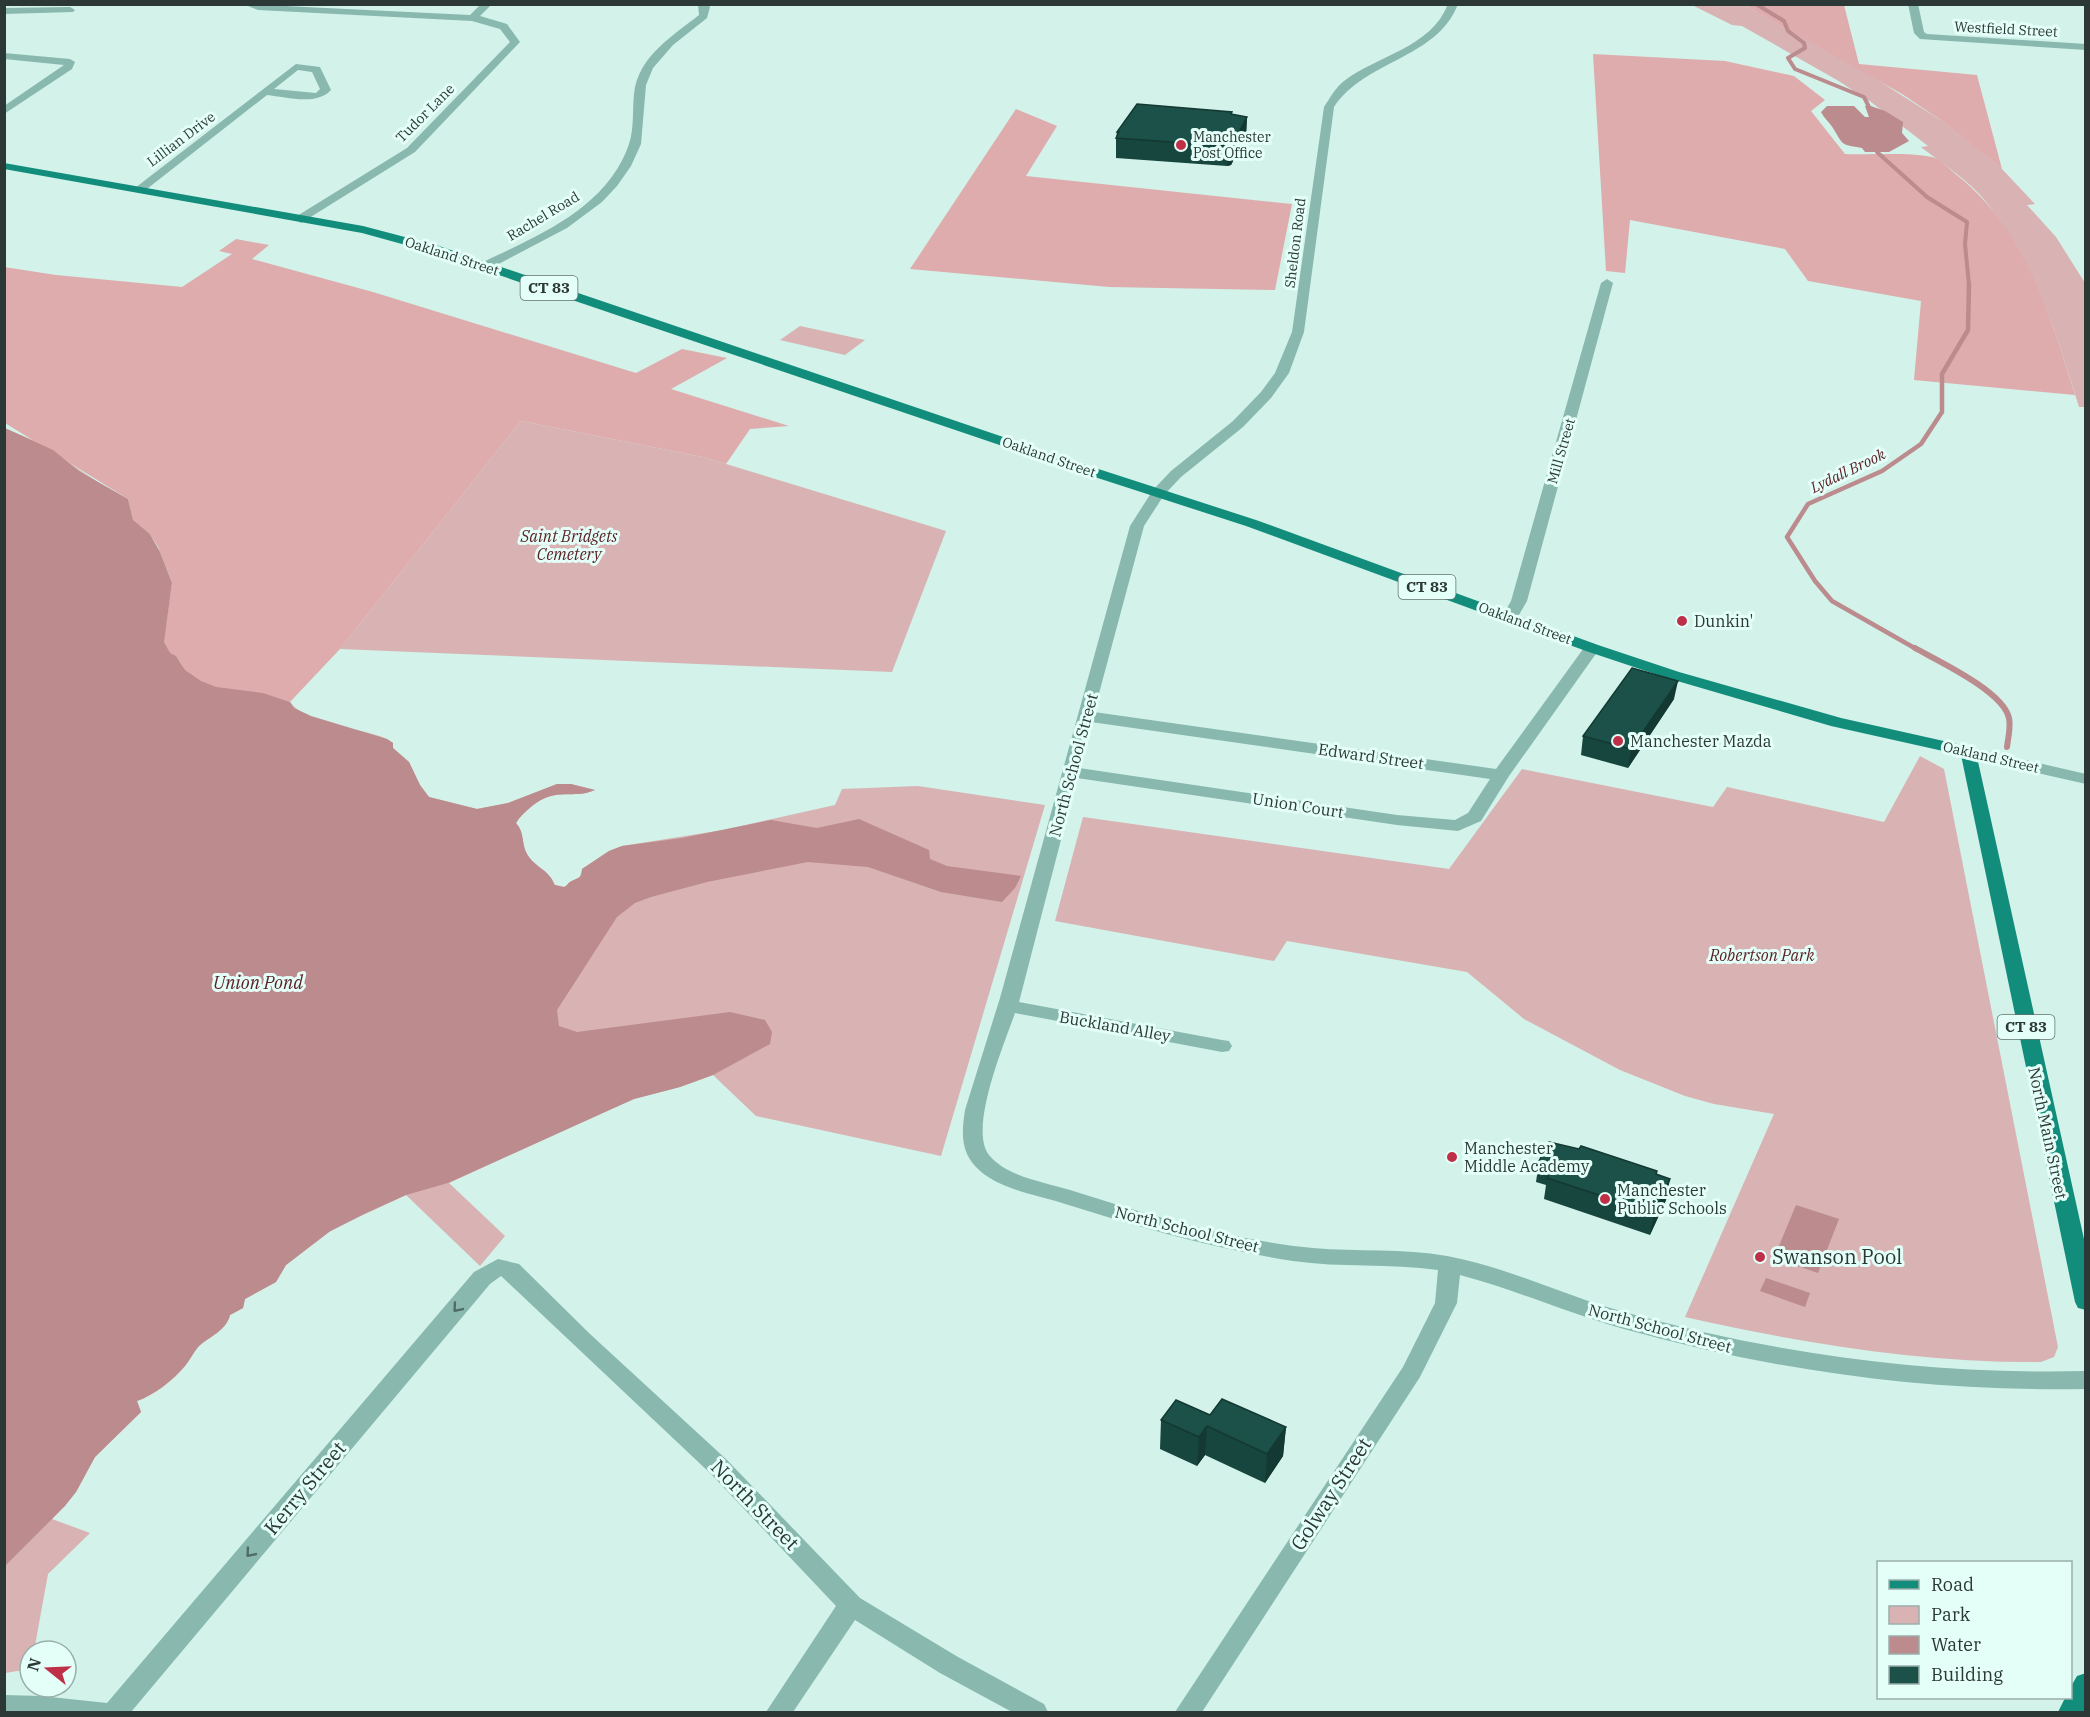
<svg xmlns="http://www.w3.org/2000/svg" width="2090" height="1717" font-family="'IBM Plex Serif',serif">
	<style>
		.green { fill: #d9b2b3 }
		.forest { fill: #deacad }
		.water { fill: #bb8b8d }
		.lines { fill: none; stroke-linecap: round; stroke-linejoin: round }
		.stream-far2 { stroke: #bb8b8d; stroke-width: 4 }
		.stream-far1 { stroke: #bb8b8d; stroke-width: 4.5 }
		.stream { stroke: #bb8b8d; stroke-width: 6 }
		.minor { fill: #88b8ae; fill-rule: evenodd }
		.major { fill: #128d7b; fill-rule: evenodd }
		.wall { fill: #17463e }
		.shaded-wall { fill: #133932 }
		.building { fill: #1b5148; stroke: #133932; stroke-width: 1.5 }
		.oneway { stroke: #516b66 }
		.poi-dot { fill: #bf2f48; stroke: #e4fef8; stroke-width: 2 }
		.labels { text-anchor: middle; stroke-width: 6; stroke-linejoin: round; paint-order: stroke }
		.far-street-label { font-size: 14px; fill: #2c3836; stroke: #e4fef8 }
		.far-poi-label { font-size: 14px; fill: #2c3836; stroke: #e4fef8; text-anchor: start }
		.shield { fill: #e4fef8; stroke: #637370; stroke-width: 1.5 }
		.shield-label { font-size: 15px; font-weight: bold; fill: #2c3836 }
		.far-water-label { font-size: 15px; font-style: italic; fill: #5e2128; stroke: #e4fef8 }
		.park-label { font-size: 16px; font-style: italic; fill: #5a1e25; stroke: #e4fef8 }
		.poi-label { font-size: 16px; fill: #2c3836; stroke: #e4fef8; text-anchor: start }
		.street-label { font-size: 16px; fill: #2c3836; stroke: #e4fef8 }
		.water-label { font-size: 18px; font-style: italic; fill: #5e2128; stroke: #e4fef8 }
		.near-poi-label { font-size: 20px; fill: #2c3836; stroke: #e4fef8; text-anchor: start }
		.near-street-label { font-size: 20px; fill: #2c3836; stroke: #e4fef8 }
	</style>
	<rect width="100%" height="100%" fill="#d2f2ea"/>
	<path class="green" d="M1692,5H1744L1873,77L1942,121L1980,151L2002,169L2035,204L2027,205L2056,237L2085,283V407H2079C2056,333 2038,270 1990,207C1973,183 1944,165 1921,147L1928,146L1871,102L1837,80L1742,26L1732,25Z
		M800,326L865,340L845,355L780,340Z
		M521,421L703,457L946,531L892,672L340,649Z
		M4,428L40,443L96,481L181,666L290,702C306,725 364,728 387,739L393,743V748L409,762L420,785L429,797L477,809L508,803L557,784H571L595,790C573,800 557,786 532,806C526,812 520,816 516,823C525,833 521,843 527,854C533,865 544,868 551,878C553,880 553,883 555,885L564,887C567,886 568,883 570,882C578,877 581,880 582,869L609,851L622,846L723,830L835,805L842,789L918,786L1045,805L941,1156L756,1116L713,1075L680,1087L634,1099L601,1113L449,1183L505,1236L480,1266L406,1195L333,1229L286,1265L276,1282L245,1299L243,1308L230,1315C226,1331 210,1336 198,1347C193,1353 190,1360 185,1366C173,1381 154,1395 137,1401L141,1412L95,1457L76,1492L52,1519L90,1533L48,1574L34,1651H30V1669L5,1673Z
		M1920,756L1944,769L2058,1347L2054,1357L2041,1362C1921,1363 1801,1343 1685,1317L1774,1114L1714,1104L1685,1096L1620,1070L1524,1019L1467,972L1287,941L1274,961L1055,921L1083,817L1449,869L1522,769L1713,807L1727,787L1884,822Z"/>
	<path class="forest" d="M1744,5H1844L1859,64L1977,75L2002,169L1942,121L1902,94Z
		M1593,54L1725,61L1794,76L1825,100L1811,111L1845,154C1870,155 1909,152 1932,157C1941,159 1951,171 1958,176C2025,229 2051,317 2075,395L1914,380L1921,301L1808,281L1785,249L1630,220L1625,273L1606,271Z
		M1016,109L1057,126L1026,176L1292,204L1275,290L1109,287L910,269Z
		M236,239L269,245L252,259L373,292L636,373L682,349L727,358L671,389L789,426L750,429L726,464L703,457L521,421L340,649L290,702L256,691L223,689L207,684L185,670L176,656L170,654L164,638L172,583L158,547L150,534L133,521L128,499L5,423L4,267L56,275L182,287L232,254L219,251Z"/>
	<path class="water" d="M1868,105L1885,111L1903,122L1902,133L1909,141L1889,152H1865L1862,148C1840,144 1844,146 1833,128C1829,122 1824,118 1821,112L1827,106H1854L1865,117H1869L1865,106Z
		M5,428L53,450L79,471L128,499L133,520L150,534L160,552L172,583L164,642L170,653L176,656L185,670L201,681L216,687L263,693L290,702L294,708L311,716L387,739L393,743V748L409,762L420,785L429,797L477,809L508,803L557,784H571L595,790C573,800 557,786 532,806C526,811 520,816 516,823C525,833 521,843 527,854C533,865 544,868 551,878C553,880 553,883 555,885L564,887C567,886 568,883 570,882C578,877 581,880 582,869L609,851L622,846L682,838L771,820L817,828L859,819L929,850L930,859L947,866L1021,876L1015,888L1002,902L941,892L868,867L808,862L707,882L651,897L635,903L617,917L557,1010L559,1026L577,1032L730,1012L765,1020L772,1032L770,1044L713,1075L680,1087L634,1099L448,1183L406,1195L364,1214L329,1232L286,1265L276,1282L245,1299L243,1308L230,1315C226,1331 210,1336 198,1347C193,1353 190,1360 185,1366C172,1381 154,1395 137,1401L141,1412L95,1457L76,1492L65,1506L5,1566Z
		M1796,1205L1839,1219L1818,1273L1774,1258Z
		M1766,1278L1810,1293L1805,1307L1760,1291Z"/>
	<g class="lines">
		<path class="stream-far2" d="M1756,4L1784,21L1788,31L1804,43L1805,48L1788,58L1795,69L1864,97L1871,111
			M1879,146L1877,152L1927,197L1967,222L1965,244L1969,285"/>
		<path class="stream-far1" d="M1918,650L1832,601L1815,581L1787,537L1808,504L1882,471L1921,444L1942,412V374L1968,330L1969,284"/>
		<path class="stream" d="M1915,648C1938,661 2003,691 2009,718C2011,728 2008,738 2007,747"/>
		<path class="minor" d="M243,4L470,15L481,4H492L480,16L507,24L520,42L415,152L301,223L295,219L297,216L407,148L510,42L500,29L472,21L258,10Z
			M698,4H708L710,7L707,18L673,45L653,68L646,85L641,144L631,166L617,186L602,202L567,228L489,269H481V263C535,237 601,211 626,152C635,133 632,114 634,94C638,56 673,36 699,15Z
			M1448,4H1458C1437,59 1365,60 1334,107L1304,332L1289,373L1271,398L1243,427L1181,477L1164,495L1144,526L1094,712L1496,769L1586,645L1592,643L1600,648L1509,776L1481,821L1458,831L1397,825L1077,778L1019,1002L1222,1040L1229,1041L1232,1046L1229,1051L1222,1052L1015,1013C1005,1042 968,1129 989,1155C1007,1177 1044,1182 1070,1190C1149,1215 1230,1240 1313,1248C1357,1252 1403,1248 1447,1256C1508,1267 1564,1296 1624,1312C1775,1354 1928,1375 2086,1371V1389C1928,1392 1775,1371 1624,1329C1568,1313 1516,1290 1460,1275L1457,1303L1420,1377L1202,1712H1175L1403,1367L1435,1303L1438,1270C1390,1263 1341,1268 1293,1261C1214,1249 1138,1227 1062,1203C1034,1194 996,1189 975,1166C960,1149 962,1131 965,1110L1000,998L1130,526L1153,490L1171,471L1233,421L1261,392L1275,373L1292,332L1324,107C1330,98 1335,88 1344,81C1378,55 1431,48 1448,4ZM1091,722L1490,779L1468,813L1455,820L1397,815L1079,768Z
			M1908,4H1918L1924,32L1927,34L2086,44V50L1920,39L1914,33Z
			M70,7L75,10L73,12L4,14V8Z
			M4,53L70,59L75,62L72,69L4,114V106L64,65L4,59Z
			M296,64L320,67L331,90C317,106 286,97 267,95L143,192H135V188ZM298,70L312,72L320,89L316,93L274,89Z
			M1607,279L1613,283L1527,601L1516,620H1504L1502,617L1511,601L1601,283Z
			M1969,747L2086,774V784L1963,756L1961,752L1963,748Z
			M498,1259L519,1264L590,1334L727,1460L860,1598L958,1657L1044,1704L1048,1712H1012L940,1673L855,1620L793,1712H766L836,1606L711,1474L501,1276L490,1284L131,1712H4V1695L41,1696L107,1703L474,1272Z"/>
		<path class="major" d="M4,163L363,226L439,246L1083,464L1256,520L1598,645L1679,672L1841,718L1975,748L2086,1248V1310L2078,1308L2075,1302L1961,755L1831,726L1667,678L1586,651L1246,526L1073,470L431,252L362,233L4,169Z
			M2086,1673L2084,1712H2058L2065,1698H2070V1688L2077,1676Z"/>
	</g>
	<path class="wall" d="M1232,112V114L1247,117L1246,136L1231,165L1227,166L1116,158V138L1117,132Z
		M1674,699L1628,768L1581,755L1583,736Z
		M1539,1161L1656,1174L1666,1200L1650,1235L1544,1199L1546,1185L1536,1182Z
		M1210,1415L1286,1427L1283,1456L1265,1483L1205,1455L1197,1466L1160,1449L1161,1420Z"/>
	<path class="shaded-wall" d="M1247,117L1246,136L1231,165L1227,166L1228,146Z
		M1678,681L1674,699L1628,768L1631,749Z
		M1670,1179L1666,1200L1650,1235L1654,1213Z
		M1207,1426L1205,1455L1197,1466L1199,1437Z
		M1286,1427L1283,1456L1265,1483L1267,1454Z"/>
	<path class="building" d="M1137,104L1232,112L1231,114L1247,117L1232,145L1228,146L1116,138L1119,132H1117Z
		M1632,668L1678,681L1631,749L1583,736Z
		M1549,1142L1579,1149L1581,1146L1657,1171L1656,1174L1670,1179L1654,1213L1547,1178L1554,1166L1539,1161Z
		M1222,1399L1286,1427L1267,1454L1207,1426L1199,1437L1161,1420L1176,1400L1210,1415Z"/>
	<defs><path id="oneway-chevron" d="M-2-3.5L2.5 0L-2 3.5" fill="none" stroke-width="1.6" stroke-linecap="round" stroke-linejoin="round" transform="scale(1.5)"/></defs>
	<g class="oneway">
		<use href="#oneway-chevron" transform="translate(457 1308) rotate(130)"/>
		<use href="#oneway-chevron" transform="translate(250 1553) rotate(130)"/>
	</g>
	<g class="poi-dot">
		<circle cx="1181" cy="145" r="6"/>
		<circle cx="1682" cy="621" r="6"/>
		<circle cx="1618" cy="741" r="6"/>
		<circle cx="1452" cy="1157" r="6"/>
		<circle cx="1605" cy="1199" r="6"/>
		<circle cx="1760" cy="1257" r="6"/>
	</g>
	<g class="labels">
		<g class="far-street-label">
			<text transform="translate(2006 29) rotate(3)" y="5">Westfield Street</text>
			<text transform="translate(425 113) rotate(-45)" y="5">Tudor Lane</text>
			<text transform="translate(181 139) rotate(-37)" y="5">Lillian Drive</text>
			<text transform="translate(543 216) rotate(-31)" y="5">Rachel Road</text>
			<text transform="translate(1295 243) rotate(-83)" y="5">Sheldon Road</text>
			<text transform="translate(452 256) rotate(18)" y="5">Oakland Street</text>
			<text transform="translate(1561 451) rotate(-74)" y="5">Mill Street</text>
			<text transform="translate(1049 457) rotate(19)" y="5">Oakland Street</text>
			<text transform="translate(1525 623) rotate(20)" y="5">Oakland Street</text>
			<text transform="translate(1991 757) rotate(13)" y="5">Oakland Street</text>
		</g>
		<g class="far-poi-label">
			<text x="1193" y="142">Manchester<tspan x="1193" dy="16">Post Office</tspan></text>
		</g>
		<g class="shield">
			<rect x="520.5" y="276" width="57" height="24" rx="4.5"/>
			<rect x="1398.5" y="575" width="57" height="24" rx="4.5"/>
			<rect x="1997.5" y="1015" width="57" height="24" rx="4.5"/>
		</g>
		<g class="shield-label">
			<text x="549" y="293">CT 83</text>
			<text x="1427" y="592">CT 83</text>
			<text x="2026" y="1032">CT 83</text>
		</g>
		<g class="far-water-label">
			<text transform="translate(1848 471) rotate(-26)" y="5">Lydall Brook</text>
		</g>
		<g class="park-label">
			<text x="569" y="542">Saint Bridgets<tspan x="569" dy="18">Cemetery</tspan></text>
			<text x="1762" y="961">Robertson Park</text>
		</g>
		<g class="poi-label">
			<text x="1694" y="627">Dunkin'</text>
			<text x="1630" y="747">Manchester Mazda</text>
			<text x="1464" y="1154">Manchester<tspan x="1464" dy="18">Middle Academy</tspan></text>
			<text x="1617" y="1196">Manchester<tspan x="1617" dy="18">Public Schools</tspan></text>
		</g>
		<g class="street-label">
			<text transform="translate(1371 756) rotate(8)" y="6">Edward Street</text>
			<text transform="translate(1073 765) rotate(-75)" y="6">North School Street</text>
			<text transform="translate(1298 805) rotate(9)" y="6">Union Court</text>
			<text transform="translate(1115 1026) rotate(10)" y="6">Buckland Alley</text>
			<text transform="translate(2048 1133) rotate(78)" y="6">North Main Street</text>
			<text transform="translate(1187 1229) rotate(14)" y="6">North School Street</text>
			<text transform="translate(1660 1328) rotate(15)" y="6">North School Street</text>
		</g>
		<g class="water-label">
			<text x="258" y="989">Union Pond</text>
		</g>
		<g class="near-poi-label">
			<text x="1772" y="1264">Swanson Pool</text>
		</g>
		<g class="near-street-label">
			<text transform="translate(305 1488) rotate(-50)" y="7">Kerry Street</text>
			<text transform="translate(1331 1494) rotate(-57)" y="7">Golway Street</text>
			<text transform="translate(755 1505) rotate(46)" y="7">North Street</text>
		</g>
	</g>
	<rect width="2090" height="1717" fill="none" stroke="#2c3836" stroke-width="12"/>
	<rect x="1877" y="1561" width="195" height="138" fill="#e4fef8" stroke="#9aafaa" stroke-width="1.5"/>
	<rect x="1889" y="1580" width="30" height="9" fill="#128d7b" stroke="#9aafaa" stroke-width="1.5"/>
	<text x="1931" y="1591" font-size="18" fill="#2c3836">Road</text>
	<rect x="1889" y="1606" width="30" height="18" fill="#d9b2b3" stroke="#9aafaa" stroke-width="1.5"/>
	<text x="1931" y="1621" font-size="18" fill="#2c3836">Park</text>
	<rect x="1889" y="1636" width="30" height="18" fill="#bb8b8d" stroke="#9aafaa" stroke-width="1.5"/>
	<text x="1931" y="1651" font-size="18" fill="#2c3836">Water</text>
	<rect x="1889" y="1666" width="30" height="18" fill="#1b5148" stroke="#9aafaa" stroke-width="1.5"/>
	<text x="1931" y="1681" font-size="18" fill="#2c3836">Building</text>
	<g transform="translate(48 1669) rotate(288)"><circle r="28" fill="#e4fef8" stroke="#9aafaa" stroke-width="1.5"/>
	<path d="M0-4.5L10 22L0 15L-10 22Z" fill="#bf2f48"/>
	<text y="-9" font-size="16" font-weight="bold" text-anchor="middle" fill="#2c3836">N</text>
	</g>
</svg>
